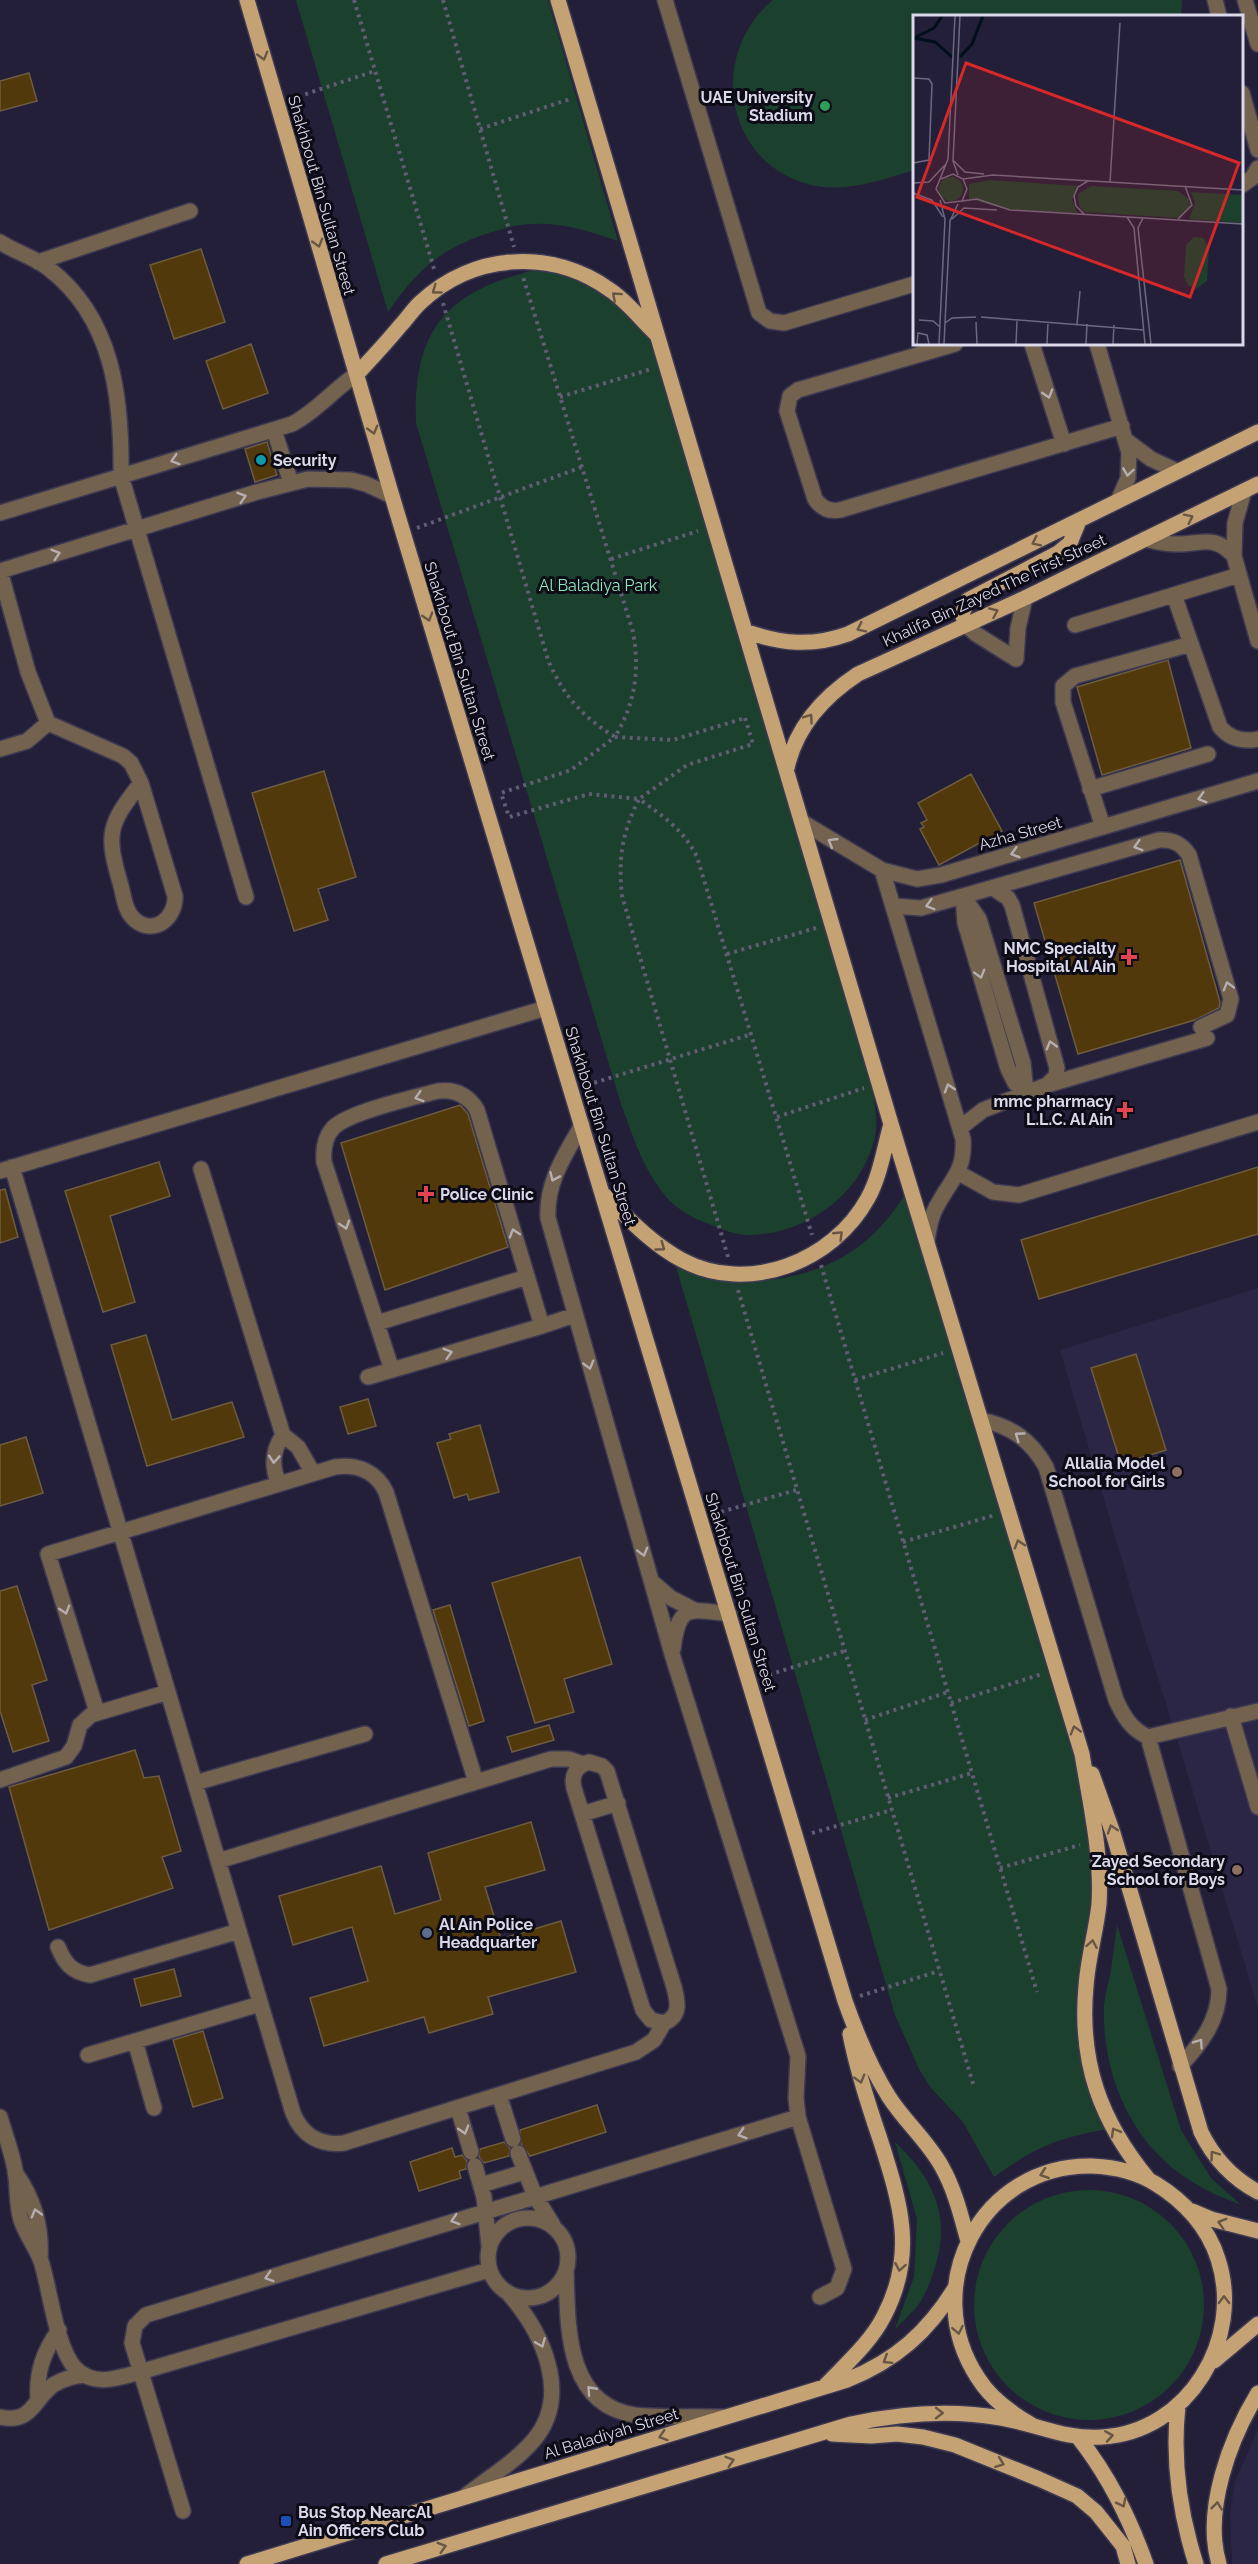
<svg xmlns="http://www.w3.org/2000/svg" width="1258" height="2564" font-family="Raleway,sans-serif">
	<style>
		.built { fill: #2b2546 }
		.green { fill: #1c402e }
		.building { fill: #51390b; stroke: #6d5c3f; stroke-width: 1.5 }
		.lines { fill: none; stroke-linecap: round; stroke-linejoin: round }
		.minor-casing { stroke: #3d3952; stroke-width: 18 }
		.major-casing { stroke: #3d3952; stroke-width: 18 }
		.path { stroke: #605c74; stroke-width: 4; stroke-dasharray: 3 4.5; stroke-linecap: butt }
		.minor { stroke: #73624d; stroke-width: 15 }
		.major { stroke: #c4a274; stroke-width: 15 }
		.oneway { stroke: #685645 }
		.oneway2 { stroke: #b6afb2 }
		.leisure-dot { fill: #2e9e5b; stroke: #0c0b16; stroke-width: 2 }
		.culture-dot { fill: #0f9aa8; stroke: #0c0b16; stroke-width: 2 }
		.health-dot { fill: #e0444e; stroke: #0c0b16; stroke-width: 2 }
		.education-dot { fill: #8d6e63; stroke: #0c0b16; stroke-width: 2 }
		.service-dot { fill: #5c6f8a; stroke: #0c0b16; stroke-width: 2 }
		.transit-dot { fill: #1a4fb4; stroke: #0c0b16; stroke-width: 2 }
		.labels { text-anchor: middle; stroke-width: 6; stroke-linejoin: round; paint-order: stroke }
		.poi-label { font-size: 16px; font-weight: bold; fill: #dad8e9; stroke: #0c0b16; text-anchor: end }
		.street-label { font-size: 16px; fill: #dad8e9; stroke: #0c0b16 }
		.park-label { font-size: 16px; fill: #8eecba; stroke: #0c0b16 }
		.inset-river { fill: none; stroke: #000f19; stroke-width: 3 }
		.inset-road { fill: none; stroke: #6c697f; stroke-width: 1.5 }
		.view { fill: #d62828; fill-opacity: 0.15; stroke: #d62828; stroke-width: 3 }
		.inset-edge { fill: none; stroke: #dad8e9; stroke-width: 3 }
	</style>
	<rect width="100%" height="100%" fill="#231f39"/>
	<path class="built" d="M1258,1288V2008L1175,1732L1142,1628L1060,1350Z
		M1258,2429V2564H1232L1230,2512L1235,2482Z"/>
	<path class="green" d="M296,0H548L618,241C591,232 562,222 533,224C519,224 505,228 492,232C442,247 417,270 388,312Z
		M773,0H1182V2L1181,16H914V170C881,180 847,193 811,185C725,164 707,55 773,0Z
		M535,270L561,271L615,296L653,341L870,1077C873,1095 879,1118 875,1136C863,1194 806,1235 748,1235C735,1235 721,1229 709,1224C695,1219 680,1211 670,1201C644,1173 634,1139 621,1104L416,423C413,330 446,292 535,270Z
		M906,1193L1075,1746L1097,1869L1083,2011L1114,2128C1061,2137 1038,2145 994,2177L963,2122L931,2088L920,2071L895,2015L675,1263C697,1270 722,1280 745,1282C757,1282 770,1280 782,1278C839,1268 875,1242 906,1193Z
		M1117,1925L1181,2130L1211,2178L1241,2205C1224,2198 1206,2191 1191,2181C1131,2144 1102,2075 1104,2006C1105,1994 1109,1982 1111,1970C1113,1955 1115,1940 1117,1925Z
		M895,2142C936,2181 953,2220 932,2276C929,2286 924,2297 918,2305C911,2314 903,2321 895,2329L914,2277L917,2219Z
		M974 2305a115 115 0 1 1 230 0a115 115 0 1 1-230 0Z"/>
	<path class="building" d="M29,73L37,101L0,111V81Z
		M201,249L225,322L174,339L150,265Z
		M251,344L268,393L223,409L206,361Z
		M267,442L277,475L255,482L245,449Z
		M1168,660L1191,748L1102,775L1077,687Z
		M324,771L356,877L318,889L328,920L294,931L252,793Z
		M971,774L1002,831L939,865L920,829L924,827L921,823L927,820L918,803Z
		M1180,860L1220,1002L1219,1008L1195,1020L1078,1054L1034,903Z
		M460,1105L468,1114L508,1247L385,1290L341,1143Z
		M159,1162L170,1196L110,1216L135,1302L103,1312L65,1191Z
		M1258,1167V1234L1039,1299L1021,1240Z
		M5,1189L18,1237L0,1243V1190Z
		M146,1335L172,1420L232,1402L244,1437L147,1466L111,1345Z
		M1136,1354L1166,1450L1121,1464L1091,1368Z
		M368,1399L376,1426L348,1434L340,1407Z
		M480,1425L499,1492L469,1500L467,1494L454,1498L437,1443L451,1439L449,1434Z
		M26,1437L43,1493L0,1506V1445Z
		M580,1557L612,1664L564,1679L574,1712L535,1723L492,1583Z
		M17,1586L47,1680L32,1685L49,1741L13,1752L0,1711V1591Z
		M450,1605L484,1721L469,1726L433,1610Z
		M549,1725L554,1740L512,1752L507,1737Z
		M135,1750L144,1778L159,1776L181,1851L162,1857L173,1888L49,1930L9,1787Z
		M531,1822L545,1870L485,1887L501,1939L561,1921L576,1972L488,1997L493,2014L429,2033L424,2017L324,2046L310,1998L368,1981L352,1927L293,1945L279,1896L381,1866L395,1914L441,1900L428,1853Z
		M174,1969L181,1996L141,2006L134,1979Z
		M203,2031L223,2098L193,2107L173,2040Z
		M597,2105L606,2132L530,2156L521,2144L520,2130Z
		M504,2142L510,2148L509,2156L484,2163L479,2157L480,2149Z
		M452,2148L455,2157L462,2155L467,2161L466,2169L459,2171L461,2178L419,2191L410,2162Z"/>
	<g class="lines">
		<g class="minor-casing">
			<path id="minor" d="M665,0L759,313L770,321L784,323L914,284
				M1215,0L1219,16
				M1245,0L1258,44
				M1242,93L1258,150
				M1242,185L1252,178L1258,168
				M0,242C15,252 34,257 48,268C114,318 122,400 121,476L246,897
				M38,262L190,211
				M955,344L798,390L790,396L787,411L815,499C821,508 829,512 840,510L1122,426
				M1032,344L1064,444
				M1097,344L1129,453L1128,478L1118,501
				M274,430L291,483
				M1127,441L1151,459L1177,471
				M1244,491L1235,523L1234,556L1258,641
				M0,513L292,424C317,411 334,389 357,374
				M1145,539C1156,542 1166,544 1178,544C1202,544 1214,534 1234,556
				M0,571L257,492L308,479L351,480L366,484L392,496
				M1174,595L1220,727C1230,739 1243,742 1258,739
				M966,625L976,634L1016,659
				M1075,625L1239,575
				M1016,659L1018,628L1025,598
				M48,723L123,756L131,763L141,783
				M0,749L27,741L48,723L28,672L0,571
				M141,783L175,896C176,918 154,936 135,920C125,912 124,897 121,886C106,834 107,826 141,783Z
				M1090,789L1208,754
				M802,822L882,870L917,879L941,875L1258,781
				M1103,827L1063,702V686L1075,676L1191,644
				M882,870L963,1139C965,1171 952,1178 938,1204C931,1215 929,1228 927,1241
				M963,896L965,923L1008,1069L1015,1083L1026,1093
				M963,896L979,919L1023,1063L1026,1093
				M894,906L921,908L1159,840C1173,839 1182,844 1189,855L1231,999L1227,1015L1201,1027
				M1047,1085L1207,1038
				M582,1125C565,1155 546,1182 548,1218L672,1654L798,2056L796,2098L798,2117L844,2269L837,2288L820,2297
				M960,1128L983,1110L1047,1085L1056,1076L1057,1068L1012,905L1008,898L993,888
				M12,1167L293,2113C302,2135 319,2146 344,2143L636,2052L654,2040L664,2023
				M201,1169L283,1435L298,1447L313,1473
				M0,1171L546,1008
				M959,1173L993,1192L1019,1195L1258,1122
				M377,1323L527,1277
				M542,1326L575,1315
				M368,1377L542,1326L477,1110C468,1095 455,1089 438,1091C415,1097 348,1112 333,1128C324,1138 323,1150 324,1162L392,1370
				M981,1420C1011,1426 1031,1440 1046,1467L1116,1700C1124,1717 1131,1729 1148,1737L1219,1989C1219,2020 1201,2044 1180,2066
				M279,1484C271,1466 272,1451 283,1435
				M651,1581L671,1598L694,1610
				M673,1649C679,1603 689,1609 729,1614
				M97,1712L48,1554L335,1467C357,1464 376,1471 386,1492L476,1782
				M1231,1716L1258,1807
				M1148,1737L1258,1711
				M589,1762L602,1766L607,1771L674,1987C678,2002 681,2016 664,2023L651,2020L643,2010L574,1788C571,1775 576,1766 589,1762Z
				M0,1780L66,1757L74,1746L80,1725L91,1715L168,1692
				M195,1783L365,1734
				M582,1814L618,1803
				M218,1861L551,1759H569L583,1764
				M58,1947C65,1964 72,1972 90,1975L239,1931
				M135,2041L154,2108
				M88,2055L260,2004
				M499,2095L513,2139
				M458,2108L471,2152
				M0,2117C5,2135 12,2152 15,2170C18,2187 16,2203 21,2220C26,2235 36,2247 41,2261C50,2288 56,2349 76,2369C95,2387 118,2378 140,2372L489,2270
				M518,2153L535,2196L553,2225
				M475,2166L484,2197L489,2246
				M15,2172C34,2199 42,2226 40,2259
				M481,2185L524,2172
				M488 2258a40 40 0 1 1 80 0a40 40 0 1 1-80 0Z
				M566,2272C568,2325 565,2405 635,2415C664,2418 694,2416 723,2417
				M38,2401C36,2373 43,2352 59,2330
				M0,2417C32,2424 33,2400 53,2385C63,2379 73,2376 85,2375
				M464,2497C486,2479 514,2463 533,2441C572,2396 543,2333 509,2294
				M183,2511L132,2343L135,2326L146,2315L798,2117"/>
		</g>
		<g class="major-casing">
			<path id="major" d="M247,0L392,496L845,2001C857,2035 870,2067 889,2097C905,2122 928,2141 942,2167C955,2190 961,2216 968,2241
				M558,0L891,1124L1082,1754C1090,1803 1102,1854 1099,1904C1096,1932 1088,1958 1086,1986C1079,2062 1100,2121 1149,2180
				M357,374C372,358 386,343 400,326C407,319 413,309 421,302C473,253 552,248 610,290C627,301 641,320 656,334
				M966,625L962,614L968,600L1058,553L1070,543L1079,521
				M745,631C781,644 812,647 848,634L1258,432
				M787,768C796,727 823,697 858,674L1025,598L1258,484
				M604,1195C629,1219 652,1244 682,1260C748,1295 833,1262 868,1198C880,1176 884,1149 891,1124
				M1092,1774L1113,1833L1201,2132C1214,2159 1232,2178 1258,2192
				M1192,2211L1211,2219L1258,2231
				M1214,2361L1258,2324
				M826,2385C846,2364 871,2342 884,2316C917,2253 900,2202 880,2139C868,2104 857,2070 850,2034
				M1178,2406C1172,2461 1179,2511 1196,2564
				M832,2434L871,2436L897,2434L923,2437L955,2445L1039,2479L1077,2496L1096,2512L1123,2546L1128,2564
				M1078,2437C1109,2476 1129,2517 1146,2564
				M247,2564L847,2380C895,2361 928,2332 955,2288
				M386,2564L851,2424C901,2413 950,2409 1001,2418C1036,2424 1066,2440 1102,2437C1189,2432 1244,2338 1218,2259C1208,2227 1184,2201 1156,2184C1137,2172 1115,2167 1092,2166C981,2164 918,2287 978,2378C991,2399 1011,2413 1032,2425
				M1219,2564C1203,2510 1230,2439 1258,2393"/>
		</g>
		<path class="path" d="M354,0L435,272
			M443,0L514,247
			M291,99L375,71
			M480,129L570,99
			M443,303L548,660C564,697 582,716 615,737C635,703 640,671 633,632L523,277
			M560,397L651,369
			M417,528L582,467
			M611,559L698,531
			M745,718L753,744L687,765L639,799L589,794L509,817L501,793L571,770L615,737L673,740Z
			M727,954L816,928
			M587,1085L752,1034
			M777,1117L864,1088
			M728,1257L622,896C618,860 622,832 639,799C663,816 684,830 697,857L812,1235
			M821,1265L1037,1992
			M738,1290L974,2087
			M855,1380L943,1353
			M714,1514L796,1490
			M903,1542L995,1515
			M762,1677L844,1651
			M951,1703L1042,1674
			M865,1720L948,1692
			M888,1798L972,1773
			M812,1833L892,1810
			M1000,1868L1080,1845
			M860,1996L939,1971"/>
		<use href="#minor" class="minor"/>
		<use href="#major" class="major"/>
	</g>
	<defs><path id="oneway-chevron" d="M-2-3.5L2.5 0L-2 3.5" fill="none" stroke-width="1.6" stroke-linecap="round" stroke-linejoin="round" transform="scale(1.5)"/></defs>
	<g class="oneway">
		<use href="#oneway-chevron" transform="translate(263 56) rotate(74)"/>
		<use href="#oneway-chevron" transform="translate(318 243) rotate(74)"/>
		<use href="#oneway-chevron" transform="translate(436 290) rotate(144)"/>
		<use href="#oneway-chevron" transform="translate(616 296) rotate(-138)"/>
		<use href="#oneway-chevron" transform="translate(373 430) rotate(74)"/>
		<use href="#oneway-chevron" transform="translate(1189 518) rotate(-26)"/>
		<use href="#oneway-chevron" transform="translate(1036 542) rotate(154)"/>
		<use href="#oneway-chevron" transform="translate(994 612) rotate(-24)"/>
		<use href="#oneway-chevron" transform="translate(428 617) rotate(73)"/>
		<use href="#oneway-chevron" transform="translate(861 628) rotate(154)"/>
		<use href="#oneway-chevron" transform="translate(809 718) rotate(-55)"/>
		<use href="#oneway-chevron" transform="translate(839 1235) rotate(-44)"/>
		<use href="#oneway-chevron" transform="translate(661 1247) rotate(36)"/>
		<use href="#oneway-chevron" transform="translate(1019 1544) rotate(-107)"/>
		<use href="#oneway-chevron" transform="translate(1075 1730) rotate(-106)"/>
		<use href="#oneway-chevron" transform="translate(1112 1829) rotate(-108)"/>
		<use href="#oneway-chevron" transform="translate(1092 1944) rotate(-80)"/>
		<use href="#oneway-chevron" transform="translate(860 2079) rotate(74)"/>
		<use href="#oneway-chevron" transform="translate(1115 2132) rotate(-120)"/>
		<use href="#oneway-chevron" transform="translate(1214 2155) rotate(-126)"/>
		<use href="#oneway-chevron" transform="translate(1044 2174) rotate(161)"/>
		<use href="#oneway-chevron" transform="translate(1222 2223) rotate(-164)"/>
		<use href="#oneway-chevron" transform="translate(900 2267) rotate(100)"/>
		<use href="#oneway-chevron" transform="translate(1224 2300) rotate(-91)"/>
		<use href="#oneway-chevron" transform="translate(958 2330) rotate(79)"/>
		<use href="#oneway-chevron" transform="translate(887 2360) rotate(148)"/>
		<use href="#oneway-chevron" transform="translate(939 2413)"/>
		<use href="#oneway-chevron" transform="translate(663 2436) rotate(163)"/>
		<use href="#oneway-chevron" transform="translate(1109 2436) rotate(-9)"/>
		<use href="#oneway-chevron" transform="translate(730 2461) rotate(-17)"/>
		<use href="#oneway-chevron" transform="translate(1000 2463) rotate(21)"/>
		<use href="#oneway-chevron" transform="translate(1122 2503) rotate(63)"/>
		<use href="#oneway-chevron" transform="translate(1217 2506) rotate(-84)"/>
		<use href="#oneway-chevron" transform="translate(442 2547) rotate(-17)"/>
	</g>
	<g class="oneway2">
		<use href="#oneway-chevron" transform="translate(1048 394) rotate(73)"/>
		<use href="#oneway-chevron" transform="translate(175 460) rotate(163)"/>
		<use href="#oneway-chevron" transform="translate(1128 472) rotate(98)"/>
		<use href="#oneway-chevron" transform="translate(242 497) rotate(-17)"/>
		<use href="#oneway-chevron" transform="translate(56 554) rotate(-17)"/>
		<use href="#oneway-chevron" transform="translate(1202 798) rotate(164)"/>
		<use href="#oneway-chevron" transform="translate(832 842) rotate(-149)"/>
		<use href="#oneway-chevron" transform="translate(1138 846) rotate(164)"/>
		<use href="#oneway-chevron" transform="translate(1015 853) rotate(164)"/>
		<use href="#oneway-chevron" transform="translate(930 905) rotate(164)"/>
		<use href="#oneway-chevron" transform="translate(980 974) rotate(74)"/>
		<use href="#oneway-chevron" transform="translate(1228 986) rotate(-106)"/>
		<use href="#oneway-chevron" transform="translate(1051 1045) rotate(-106)"/>
		<use href="#oneway-chevron" transform="translate(949 1088) rotate(-107)"/>
		<use href="#oneway-chevron" transform="translate(419 1097) rotate(163)"/>
		<use href="#oneway-chevron" transform="translate(554 1177) rotate(114)"/>
		<use href="#oneway-chevron" transform="translate(345 1225) rotate(72)"/>
		<use href="#oneway-chevron" transform="translate(514 1233) rotate(-107)"/>
		<use href="#oneway-chevron" transform="translate(448 1353) rotate(-16)"/>
		<use href="#oneway-chevron" transform="translate(589 1365) rotate(74)"/>
		<use href="#oneway-chevron" transform="translate(1019 1436) rotate(-144)"/>
		<use href="#oneway-chevron" transform="translate(274 1459) rotate(94)"/>
		<use href="#oneway-chevron" transform="translate(643 1552) rotate(74)"/>
		<use href="#oneway-chevron" transform="translate(65 1610) rotate(73)"/>
		<use href="#oneway-chevron" transform="translate(1199 2043) rotate(-55)"/>
		<use href="#oneway-chevron" transform="translate(464 2130) rotate(73)"/>
		<use href="#oneway-chevron" transform="translate(742 2134) rotate(163)"/>
		<use href="#oneway-chevron" transform="translate(36 2213) rotate(-106)"/>
		<use href="#oneway-chevron" transform="translate(455 2220) rotate(163)"/>
		<use href="#oneway-chevron" transform="translate(269 2277) rotate(163)"/>
		<use href="#oneway-chevron" transform="translate(541 2343) rotate(68)"/>
		<use href="#oneway-chevron" transform="translate(591 2390) rotate(-132)"/>
	</g>
	<circle class="leisure-dot" cx="825" cy="106" r="6"/>
	<circle class="culture-dot" cx="261" cy="460" r="6"/>
	<g class="health-dot">
		<path d="M1126 948h6v6h6v6h-6v6h-6v-6h-6v-6h6z"/>
		<path d="M1122 1101h6v6h6v6h-6v6h-6v-6h-6v-6h6z"/>
		<path d="M423 1185h6v6h6v6h-6v6h-6v-6h-6v-6h6z"/>
	</g>
	<g class="education-dot">
		<circle cx="1177" cy="1472" r="6"/>
		<circle cx="1237" cy="1870" r="6"/>
	</g>
	<circle class="service-dot" cx="427" cy="1933" r="6"/>
	<rect class="transit-dot" x="280" y="2515" width="12" height="12" rx="3"/>
	<g class="labels">
		<g class="poi-label">
			<text x="813" y="103">UAE University<tspan x="813" dy="18">Stadium</tspan></text>
			<text x="273" y="466" text-anchor="start">Security</text>
			<text x="1116" y="954">NMC Specialty<tspan x="1116" dy="18">Hospital Al Ain</tspan></text>
			<text x="1113" y="1107">mmc pharmacy<tspan x="1113" dy="18">L.L.C. Al Ain</tspan></text>
			<text x="440" y="1200" text-anchor="start">Police Clinic</text>
			<text x="1165" y="1469">Allalia Model<tspan x="1165" dy="18">School for Girls</tspan></text>
			<text x="1225" y="1867">Zayed Secondary<tspan x="1225" dy="18">School for Boys</tspan></text>
			<text x="439" y="1930" text-anchor="start">Al Ain Police<tspan x="439" dy="18">Headquarter</tspan></text>
			<text x="298" y="2518" text-anchor="start">Bus Stop NearcAl<tspan x="298" dy="18">Ain Officers Club</tspan></text>
		</g>
		<g class="street-label">
			<text transform="translate(322 195) rotate(74)" y="6">Shakhbout Bin Sultan Street</text>
			<text transform="translate(994 590) rotate(-25)" y="6">Khalifa Bin Zayed The First Street</text>
			<text transform="translate(460 661) rotate(73)" y="6">Shakhbout Bin Sultan Street</text>
			<text transform="translate(1020 833) rotate(-16)" y="6">Azha Street</text>
			<text transform="translate(601 1126) rotate(73)" y="6">Shakhbout Bin Sultan Street</text>
			<text transform="translate(741 1592) rotate(73)" y="6">Shakhbout Bin Sultan Street</text>
			<text transform="translate(611 2433) rotate(-17)" y="6">Al Baladiyah Street</text>
		</g>
		<g class="park-label">
			<text x="598" y="591">Al Baladiya Park</text>
		</g>
	</g>
	<g transform="translate(913 15)">
		<rect width="330" height="330" fill="#231f39"/>
		<path d="M26 174a12 12 0 1 1 24 0a12 12 0 1 1-24 0ZM77,165L165,171L159,184L164,198L92,194L56,184V169ZM178,171L265,176L276,184L277,191L267,203L171,197L166,191L165,179ZM278,177L330,180V208L276,204L282,188ZM281,222L290,223L296,233L294,266L283,274L275,270L271,262L273,230Z" fill="#1c402e"/>
		<path class="inset-river" d="M3,22L21,13L29,1M1,23L22,27L39,42M47,42L59,29L70,1"/>
		<path class="inset-road" d="M0,63L16,64L19,69L16,145L0,148M41,146L52,157L71,159M45,160L40,146L47,1M28,164L40,159L50,164L54,174L49,186L32,188L23,174L35,144L42,1M50,164L80,160L330,175M197,167L207,8M0,168L16,167L32,150M0,178L19,185L30,202M49,186L64,184L97,195L330,209M171,199L163,191L161,181L165,172L175,166M214,202L221,213L232,329M230,203L225,213L238,329M39,204L51,193L84,195M265,204L279,190L272,171M68,302L231,315M6,305L20,306L27,312M63,307L64,329M32,308L39,303L63,302M164,309L167,276M4,329L5,318L14,320L16,329M26,329L32,204L27,185M31,329L37,206L45,189M103,329L104,306M134,329L135,307M173,329L174,309M200,329L201,310"/>
		<path class="view" d="M53,48L326,148L277,282L4,182Z"/>
		<rect width="330" height="330" class="inset-edge"/>
	</g>
</svg>
